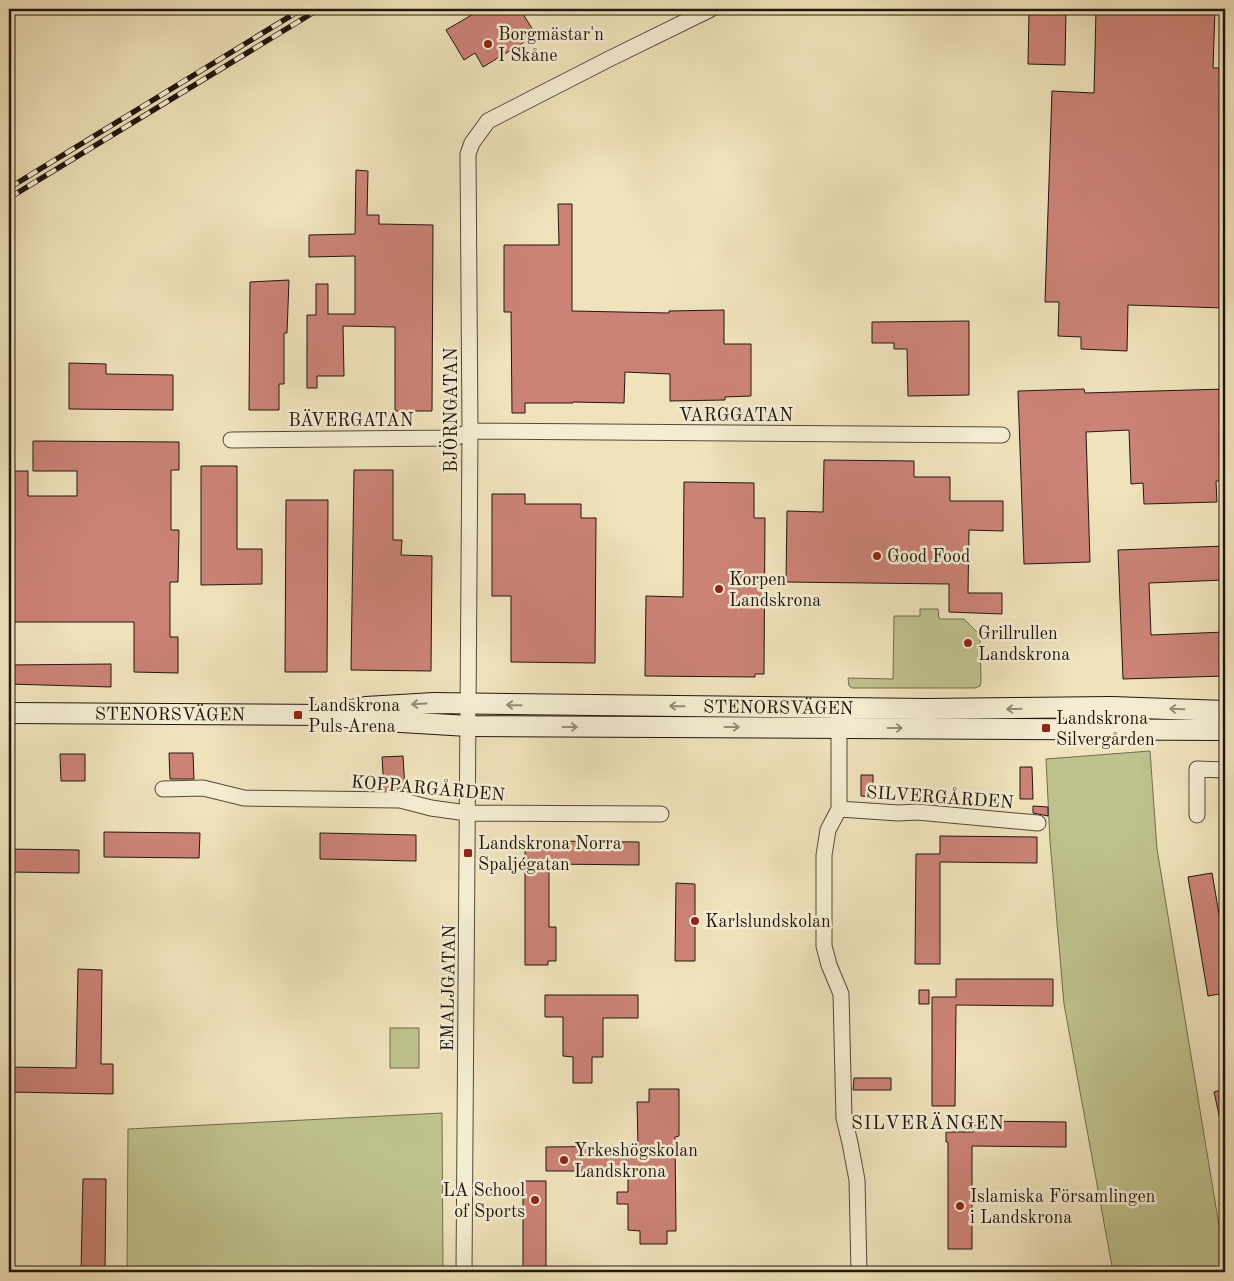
<svg xmlns="http://www.w3.org/2000/svg" width="1234" height="1281" font-family="'Old Standard TT',serif">
	<style>
		.green { fill: #bfc28d; stroke: #706c4e }
		.building { fill: #cc8377; stroke: #20160e }
		.lines { fill: none; stroke-linecap: round; stroke-linejoin: round }
		.street-casing { stroke: #54493a; stroke-width: 17 }
		.secondary-casing { stroke: #20160e; stroke-width: 22 }
		.street { stroke: #f5edd3; stroke-width: 15 }
		.secondary { stroke: #f5edd3; stroke-width: 20 }
		.rail-casing { stroke: #20160e; stroke-width: 5.5 }
		.rail { stroke: #f5edd3; stroke-width: 4; stroke-dasharray: 11; stroke-linecap: butt }
		.oneway { stroke: #958c7a }
		.poi-dot { fill: #8f2418; stroke: #f5edd3; stroke-width: 2 }
		.labels { text-anchor: middle; stroke-width: 5; stroke-linejoin: round; paint-order: stroke }
		.poi-label { font-size: 18px; fill: #20160e; stroke: #f5edd3; text-anchor: start }
		.street-label { font-size: 18px; fill: #20160e; stroke: #f5edd3 }
		.neighbourhood-label { font-size: 19px; letter-spacing: 1px; fill: #20160e; stroke: #f5edd3 }
	</style>
	<rect width="100%" height="100%" fill="#f0e3bc"/>
	<filter id="stains"><feTurbulence type="fractalNoise" baseFrequency=".004" numOctaves="4"/><feColorMatrix values="0 0 0 0 .2 0 0 0 0 .09 0 0 0 0 .02 0 0 0 .5 -.17"/></filter>
	<radialGradient id="worn" r=".72"><stop offset=".6" stop-color="#630" stop-opacity="0"/><stop offset="1" stop-color="#630" stop-opacity=".3"/></radialGradient>
	<path class="green" d="M920,609H938L939,619H964L977,632L980,639L981,682L980,686L975,688H852L849,686L848,678L893,679L894,616H920Z
		M1150,751L1157,849L1225,1262V1272H1113L1064,1004L1050,841L1046,759Z
		M390,1028H419V1068H390Z
		M442,1113L443,1272H127L128,1129Z"/>
	<path class="building" d="M482,9H520L536,35L483,67L475,53L464,60L446,30Z
		M1029,9H1066L1065,65L1028,64Z
		M1096,9H1215L1213,68H1225V308L1128,305L1127,351L1081,349V337L1058,336L1059,302H1045L1052,91L1094,93Z
		M356,170L368,171L367,215H379V224L433,225L432,411H395V327L343,326L344,376H317V388H307V315H316V284H328V314H355V256L309,257V235L355,234Z
		M558,204H572V311L669,313V311L724,310V344H751V396L725,397V400L670,401V374L625,372L624,403L573,402V403H525V413H512L511,312H504V245H559Z
		M289,280L287,333H284V384H279V410H249L250,282Z
		M969,321V395L908,396L907,349H894V343H872V322Z
		M69,363L106,364V374L173,375V410L69,409Z
		M1084,389L1085,393L1225,389V481H1216L1217,502L1144,504L1143,483L1131,484L1129,430L1086,432L1090,562L1024,564L1018,391Z
		M33,441L179,442V470H171V530H179L178,582H170V637H178V673L134,672V622H9V471H28V496H77V471H33Z
		M824,460L914,461V477H950V501H1003V531L969,530L968,593H1002V614L949,612V584L786,582L787,511L823,512Z
		M201,466H237V549H262V584L201,585Z
		M354,470H393V540H402L401,555L432,556L431,671L351,670Z
		M684,482L754,483V518H765L764,674H755V677L645,676L646,596L683,597Z
		M492,494H525V504H581V518H596L595,663L511,662V596H492Z
		M286,500H328L327,672H285Z
		M1225,546V580L1149,583L1151,635L1225,632V676L1123,679L1118,550Z
		M111,664V687L9,684V665Z
		M169,753H193L194,779H170Z
		M60,754H85V781H61Z
		M403,756L405,789L384,790L382,757Z
		M1020,767H1032L1033,799H1020Z
		M861,775H873V797L861,796Z
		M1033,806L1048,807V816L1033,813Z
		M104,832L200,833L199,858L104,857Z
		M320,833L416,835V861L320,859Z
		M940,836L1037,837V863L940,862V964H915L916,854H940Z
		M549,841L639,842V865L549,864V927H556V961H548V965H525V849H549Z
		M9,849L79,850V873L9,872Z
		M1212,873L1225,949V993L1208,996L1188,877Z
		M676,883L695,884V961H675Z
		M78,969L102,970L101,1064H113V1094L9,1092V1067L76,1068Z
		M956,979H1053V1006L956,1005L955,1106H932V997H956Z
		M919,990H929V1004H919Z
		M545,995H638V1018H603V1057H592V1083H573V1057L563,1056V1017H545Z
		M854,1078H891V1090H853Z
		M649,1089H679V1136L675,1137L676,1231H667V1244H640V1231L628,1230V1204H617V1192H628V1171H546V1147L638,1146L637,1102H649Z
		M1225,1089V1123L1221,1124L1214,1092Z
		M973,1121L1066,1122V1147L972,1146V1249H948V1142H946V1132H973Z
		M83,1179H106L105,1272H81Z
		M523,1181H546V1272H523Z"/>
	<g class="lines">
		<g class="street-casing">
			<path id="street" d="M231,440L455,438L470,431L1002,435
				M839,717V809L828,830L824,855V946L829,965L841,994L844,1118L850,1143L857,1180L859,1272
				M163,789L203,788L244,798L400,800L431,808L467,813L661,814
				M839,809L898,813L917,812L1038,823
				M1197,815V769L1225,770
				M464,1272L470,431L468,154L472,143L488,121L609,59L711,9"/>
		</g>
		<g class="secondary-casing">
			<g id="secondary">
				<path id="s1" d="M343,712L366,707L434,703L926,709L1112,707L1225,711"/>
				<path id="s2" d="M9,713L332,715L368,720L468,726L1225,730"/>
			</g>
		</g>
		<use href="#street" class="street"/>
		<use href="#secondary" class="secondary"/>
		<g class="rail-casing">
			<path id="rail" d="M9,188L302,9
				M9,198L319,9"/>
		</g>
		<use href="#rail" class="rail"/>
	</g>
	<defs><path id="oneway-shaft" d="M-6 0H5M1.5-3L5.5 0L1.5 3" fill="none" stroke-width="1.6" stroke-linecap="round" stroke-linejoin="round" transform="scale(1.25)"/></defs>
	<g class="oneway">
		<use href="#oneway-shaft" transform="translate(419 704) rotate(177)"/>
		<use href="#oneway-shaft" transform="translate(514 705) rotate(-179)"/>
		<use href="#oneway-shaft" transform="translate(677 706) rotate(-179)"/>
		<use href="#oneway-shaft" transform="translate(1014 709) rotate(179)"/>
		<use href="#oneway-shaft" transform="translate(1177 709) rotate(-178)"/>
		<use href="#oneway-shaft" transform="translate(570 727)"/>
		<use href="#oneway-shaft" transform="translate(732 727)"/>
		<use href="#oneway-shaft" transform="translate(895 728)"/>
	</g>
	<g class="poi-dot">
		<circle cx="488" cy="44" r="5"/>
		<circle cx="877" cy="556" r="5"/>
		<circle cx="719" cy="589" r="5"/>
		<circle cx="968" cy="643" r="5"/>
		<rect x="293" y="710" width="10" height="10" rx="2.5"/>
		<rect x="1041" y="723" width="10" height="10" rx="2.5"/>
		<rect x="463" y="848" width="10" height="10" rx="2.5"/>
		<circle cx="695" cy="921" r="5"/>
		<circle cx="564" cy="1160" r="5"/>
		<circle cx="535" cy="1200" r="5"/>
		<circle cx="960" cy="1206" r="5"/>
	</g>
	<g class="labels">
		<g class="poi-label">
			<text x="498" y="40">Borgmästar'n<tspan x="498" dy="21">I Skåne</tspan></text>
			<text x="887" y="562">Good Food</text>
			<text x="729" y="585">Korpen<tspan x="729" dy="21">Landskrona</tspan></text>
			<text x="978" y="639">Grillrullen<tspan x="978" dy="21">Landskrona</tspan></text>
			<text x="308" y="711">Landskrona<tspan x="308" dy="21">Puls Arena</tspan></text>
			<text x="1056" y="724">Landskrona<tspan x="1056" dy="21">Silvergården</tspan></text>
			<text x="478" y="849">Landskrona Norra<tspan x="478" dy="21">Spaljégatan</tspan></text>
			<text x="705" y="927">Karlslundskolan</text>
			<text x="574" y="1156">Yrkeshögskolan<tspan x="574" dy="21">Landskrona</tspan></text>
			<text x="525" y="1196" text-anchor="end">LA School<tspan x="525" dy="21">of Sports</tspan></text>
			<text x="970" y="1202">Islamiska Församlingen<tspan x="970" dy="21">i Landskrona</tspan></text>
		</g>
		<g class="street-label">
			<text transform="translate(451 410) rotate(-90)" y="6">BJÖRNGATAN</text>
			<text x="736" y="421">VARGGATAN</text>
			<text x="351" y="426">BÄVERGATAN</text>
			<text dy="6" stroke="none"><textPath href="#s1" startOffset="436">STENORSVÄGEN</textPath></text>
			<text dy="6" stroke="none"><textPath href="#s2" startOffset="161">STENORSVÄGEN</textPath></text>
			<text transform="translate(428 788) rotate(5)" y="6">KOPPARGÅRDEN</text>
			<text transform="translate(940 797) rotate(4)" y="6">SILVERGÅRDEN</text>
			<text transform="translate(448 988) rotate(-89)" y="6">EMALJGATAN</text>
		</g>
		<g class="neighbourhood-label">
			<text x="928" y="1129">SILVERÄNGEN</text>
		</g>
	</g>
	<rect width="1234" height="1281" fill="none" stroke="#f0e3bc" stroke-width="30"/>
	<rect x="10" y="10" width="1214" height="1261" fill="none" stroke="#20160e" stroke-width="2.5"/>
	<rect x="15" y="15" width="1204" height="1251" fill="none" stroke="#20160e"/>
	<rect width="100%" height="100%" filter="url(#stains)"/>
	<rect width="100%" height="100%" fill="url(#worn)"/>
</svg>
